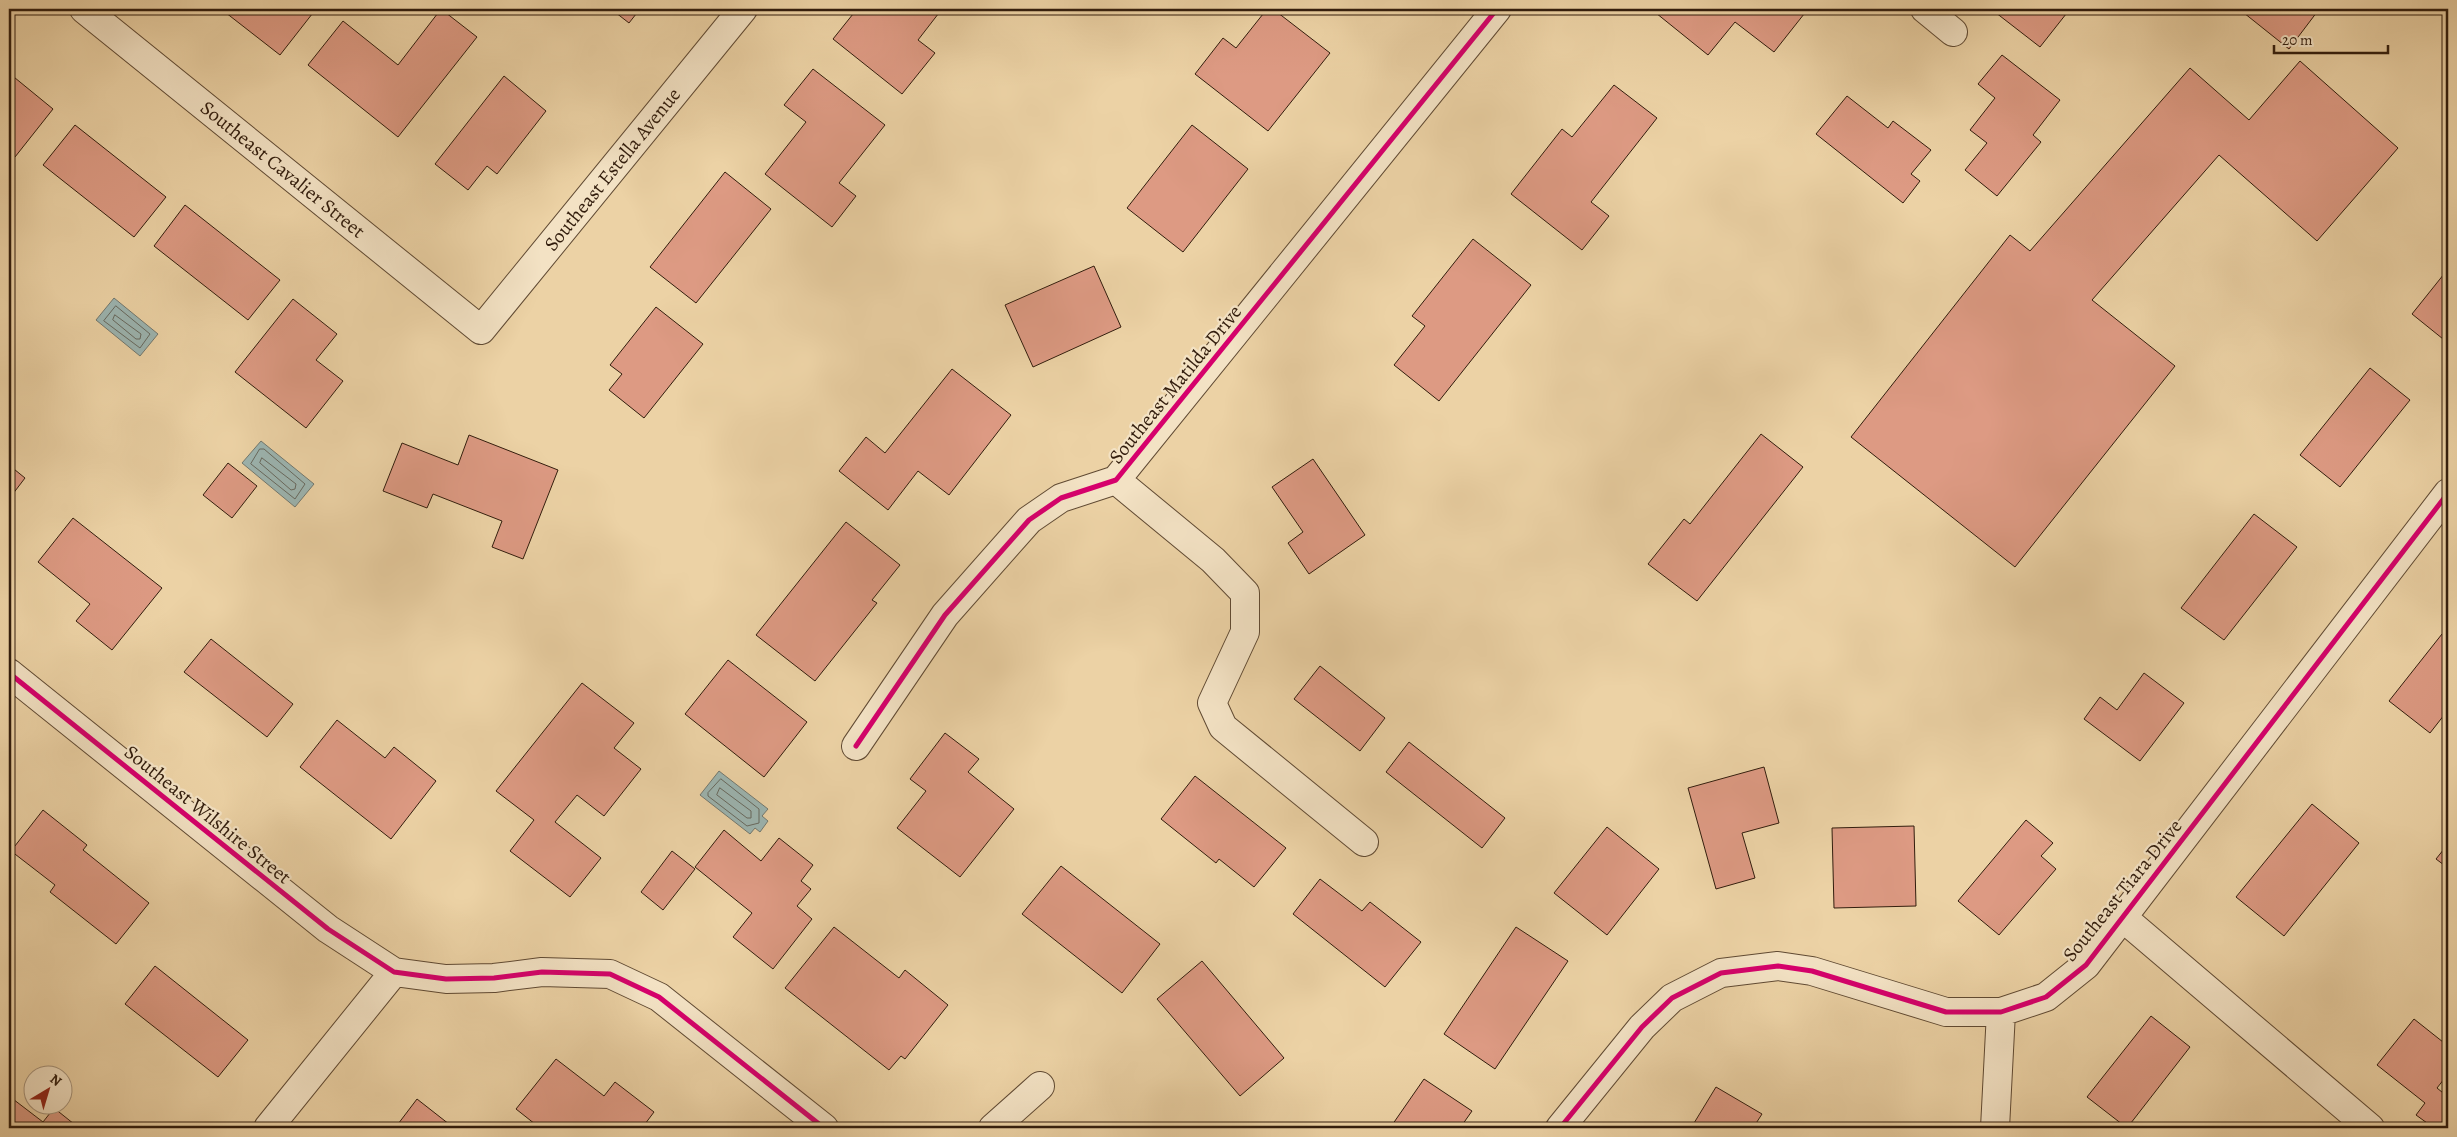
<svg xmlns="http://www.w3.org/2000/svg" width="2457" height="1137" font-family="Alegreya,serif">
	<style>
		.water { fill: #9cb5b1; stroke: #72786f }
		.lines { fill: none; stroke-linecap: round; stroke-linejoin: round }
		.shore { stroke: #67695f; stroke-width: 1 }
		.building { fill: #dd9a83; stroke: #321d0d }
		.minor-casing { stroke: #604a33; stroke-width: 30 }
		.minor { stroke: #f3e2c4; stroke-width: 28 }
		.cycleway-casing { stroke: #f3e2c4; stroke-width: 8 }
		.cycleway { stroke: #d6006c; stroke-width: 5 }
		.labels { text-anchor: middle; stroke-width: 4.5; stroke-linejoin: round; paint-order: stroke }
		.street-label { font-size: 20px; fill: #321d0d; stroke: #f3e2c4 }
	</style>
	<rect width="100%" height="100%" fill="#ecd2a5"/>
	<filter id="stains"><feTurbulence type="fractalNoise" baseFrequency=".004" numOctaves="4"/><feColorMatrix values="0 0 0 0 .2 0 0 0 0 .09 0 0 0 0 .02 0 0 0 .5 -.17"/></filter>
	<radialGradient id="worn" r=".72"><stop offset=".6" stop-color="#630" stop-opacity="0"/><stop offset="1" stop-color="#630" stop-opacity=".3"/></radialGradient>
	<path class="water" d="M114,298L158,334L140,356L96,320Z
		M261,441L314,484L295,507L242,463Z
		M719,771L768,809L762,816L768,821L760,832L755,828L750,834L700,795Z"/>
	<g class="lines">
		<path class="shore" d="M116,306L150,334L140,348L104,321Z
			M115,315L141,334L140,339H136L113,320Z
			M260,449H264L305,484L295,499L251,464Z
			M262,458L296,484L295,489L291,490L260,463Z
			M721,779L759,809V823L747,826L708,796V793Z
			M720,788L751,811V818H747L717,795Z"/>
	</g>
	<path class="building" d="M221,9H316L280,55Z
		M441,9L477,37L398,137L308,65L343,21L398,65Z
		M611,9H640L629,23Z
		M857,9H942L918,40L935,53L902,94L833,39Z
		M1267,9H1273L1330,53L1268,131L1195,74L1223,38L1236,48Z
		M1651,9H1808L1774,52L1735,22L1708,55Z
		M1991,9H2070L2040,47Z
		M2239,9H2313L2317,12L2289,49Z
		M2002,55L2060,100L2033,135L2041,142L1997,196L1965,170L1987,143L1970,130L1995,98L1978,84Z
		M2300,61L2398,148L2317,241L2219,155L2092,300L2175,366L2015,567L1851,437L2010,235L2030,251L2190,68L2249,120Z
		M813,69L885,125L839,183L856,196L832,227L765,174L806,122L784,105Z
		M9,73L53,109L15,157L9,153Z
		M504,76L546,111L497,174L487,166L468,190L435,164Z
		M1614,85L1657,118L1591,202L1609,216L1582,250L1511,194L1562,129L1572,137Z
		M1847,96L1888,128L1893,121L1931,150L1911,174L1920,181L1903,203L1816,134Z
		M75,125L166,197L134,237L43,165Z
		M1192,125L1248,169L1183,252L1127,208Z
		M725,172L771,209L696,303L650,267Z
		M185,205L280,280L248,320L154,246Z
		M1473,239L1531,285L1439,401L1394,365L1425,326L1412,316Z
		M1094,266L1121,327L1033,367L1005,305Z
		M2448,269V343L2412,314Z
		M293,299L337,334L316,360L343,381L306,428L235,372Z
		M656,307L703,344L644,418L609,390L622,374L610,365Z
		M2370,368L2410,400L2340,487L2300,455Z
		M952,369L1011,415L949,495L918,471L888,510L839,471L866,437L885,453Z
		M1761,434L1803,467L1697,601L1648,564L1684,519L1690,524Z
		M469,435L558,470L523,559L492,547L502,521L433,494L427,508L383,491L402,443L458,465Z
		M1313,459L1365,535L1309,574L1288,543L1303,532L1272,487Z
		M228,463L257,486L232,518L203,495Z
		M9,465L25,478L9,499Z
		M2254,514L2297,547L2224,640L2181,608Z
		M73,518L162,588L112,650L76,621L90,604L38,562Z
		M846,522L900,565L872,600L877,603L815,681L756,635Z
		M2442,634L2448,639V710L2430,733L2389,701Z
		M211,639L293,704L267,737L184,672Z
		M728,660L807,722L764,777L685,714Z
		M1320,666L1385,718L1360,751L1294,699Z
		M2144,673L2184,703L2140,761L2084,719L2100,697L2117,710Z
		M582,683L634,723L614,748L641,769L604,816L577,795L555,822L601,858L570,897L510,851L534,820L496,791Z
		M337,720L385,758L394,747L436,781L391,839L300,767Z
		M945,733L979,759L968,772L1014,809L960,877L897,828L926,791L910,779Z
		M1409,742L1505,818L1482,848L1386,772Z
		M1764,767L1779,823L1742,833L1755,878L1716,889L1688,788Z
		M1195,776L1286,848L1254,887L1219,859L1216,863L1161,819Z
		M2312,804L2359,843L2284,936L2236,897Z
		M43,810L87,845L83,850L149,903L116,944L50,892L55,885L11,851Z
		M2026,820L2053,843L2041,856L2056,869L1999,935L1958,901Z
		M1914,826L1916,906L1834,908L1832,828Z
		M1607,827L1659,869L1607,935L1554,893Z
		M724,830L761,861L779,838L813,865L801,881L811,889L797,906L812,919L773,969L733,937L752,913L695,867Z
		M2448,844V868L2436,859Z
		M672,851L695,869L663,910L641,892Z
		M1061,866L1160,944L1122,993L1022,914Z
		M1320,879L1362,911L1370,902L1421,942L1385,987L1293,914Z
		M834,927L899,978L905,970L948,1005L905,1059L901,1056L889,1070L785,988Z
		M1516,927L1568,961L1495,1069L1444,1034Z
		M1202,961L1284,1058L1240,1096L1157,999Z
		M155,966L248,1040L218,1077L125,1004Z
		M2151,1016L2190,1047L2127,1128L2087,1097Z
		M2414,1019L2448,1046V1074L2437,1088L2448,1097V1128H2434L2416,1115L2425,1103L2377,1065Z
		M556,1059L604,1096L615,1082L654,1112L642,1128H540L516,1109Z
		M1424,1079L1472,1111L1460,1128H1390Z
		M1716,1087L1762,1114L1753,1128H1691Z
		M9,1096L43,1122L54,1108L79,1128H9Z
		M417,1099L454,1128H395Z"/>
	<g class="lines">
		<g class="minor-casing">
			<path id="minor" d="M84,9L481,330L743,9
				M1925,9L1953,32
				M1116,480L1213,560L1245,593V632L1212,703L1223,727L1364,842
				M9,673L328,929L394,972L446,979L494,978L542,972L610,974L659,997L824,1128
				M856,746L945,615L1029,520L1061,498L1116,480L1497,9
				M2122,917L2370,1128
				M268,1128L394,972
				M993,1128L1040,1086
				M1560,1128L1642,1027L1672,998L1721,973L1778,966L1812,971L1946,1012H2001L2046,997L2086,965L2448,493
				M1995,1128L2001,1012"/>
		</g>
		<use href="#minor" class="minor"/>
		<g class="cycleway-casing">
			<path id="cycleway" d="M9,673L328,929L394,972L446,979L494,978L542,972L610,974L659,997L824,1128
				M856,746L945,615L1029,520L1061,498L1116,480L1497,9
				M1560,1128L1642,1027L1672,998L1721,973L1778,966L1812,971L1946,1012H2001L2046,997L2086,965L2448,493"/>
		</g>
		<use href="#cycleway" class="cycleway"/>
	</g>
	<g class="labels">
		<g class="street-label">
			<text transform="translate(283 169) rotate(39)" y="7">Southeast Cavalier Street</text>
			<text transform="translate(612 169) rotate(-51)" y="7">Southeast Estella Avenue</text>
			<text transform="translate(1175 384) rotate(-51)" y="7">Southeast Matilda Drive</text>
			<text transform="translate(208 814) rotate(39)" y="7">Southeast Wilshire Street</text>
			<text transform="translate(2122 890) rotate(-51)" y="7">Southeast Tiara Drive</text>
		</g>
	</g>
	<rect width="2457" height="1137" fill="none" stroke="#ecd2a5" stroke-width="30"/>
	<rect x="10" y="10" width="2437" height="1117" fill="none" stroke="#321d0d" stroke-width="2.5"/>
	<rect x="15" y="15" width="2427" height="1107" fill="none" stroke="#321d0d"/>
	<g transform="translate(48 1090) rotate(38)"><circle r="24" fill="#f3e2c4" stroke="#a6937b"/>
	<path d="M0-4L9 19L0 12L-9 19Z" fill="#8f2418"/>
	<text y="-8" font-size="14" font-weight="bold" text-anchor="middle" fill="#321d0d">N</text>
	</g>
	<path d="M2274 45v8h114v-8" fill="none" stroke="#321d0d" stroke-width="2.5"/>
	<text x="2282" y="45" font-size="15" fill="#321d0d" stroke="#f3e2c4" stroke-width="4" paint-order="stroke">20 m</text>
	<rect width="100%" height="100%" filter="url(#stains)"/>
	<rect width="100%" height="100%" fill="url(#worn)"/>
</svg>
